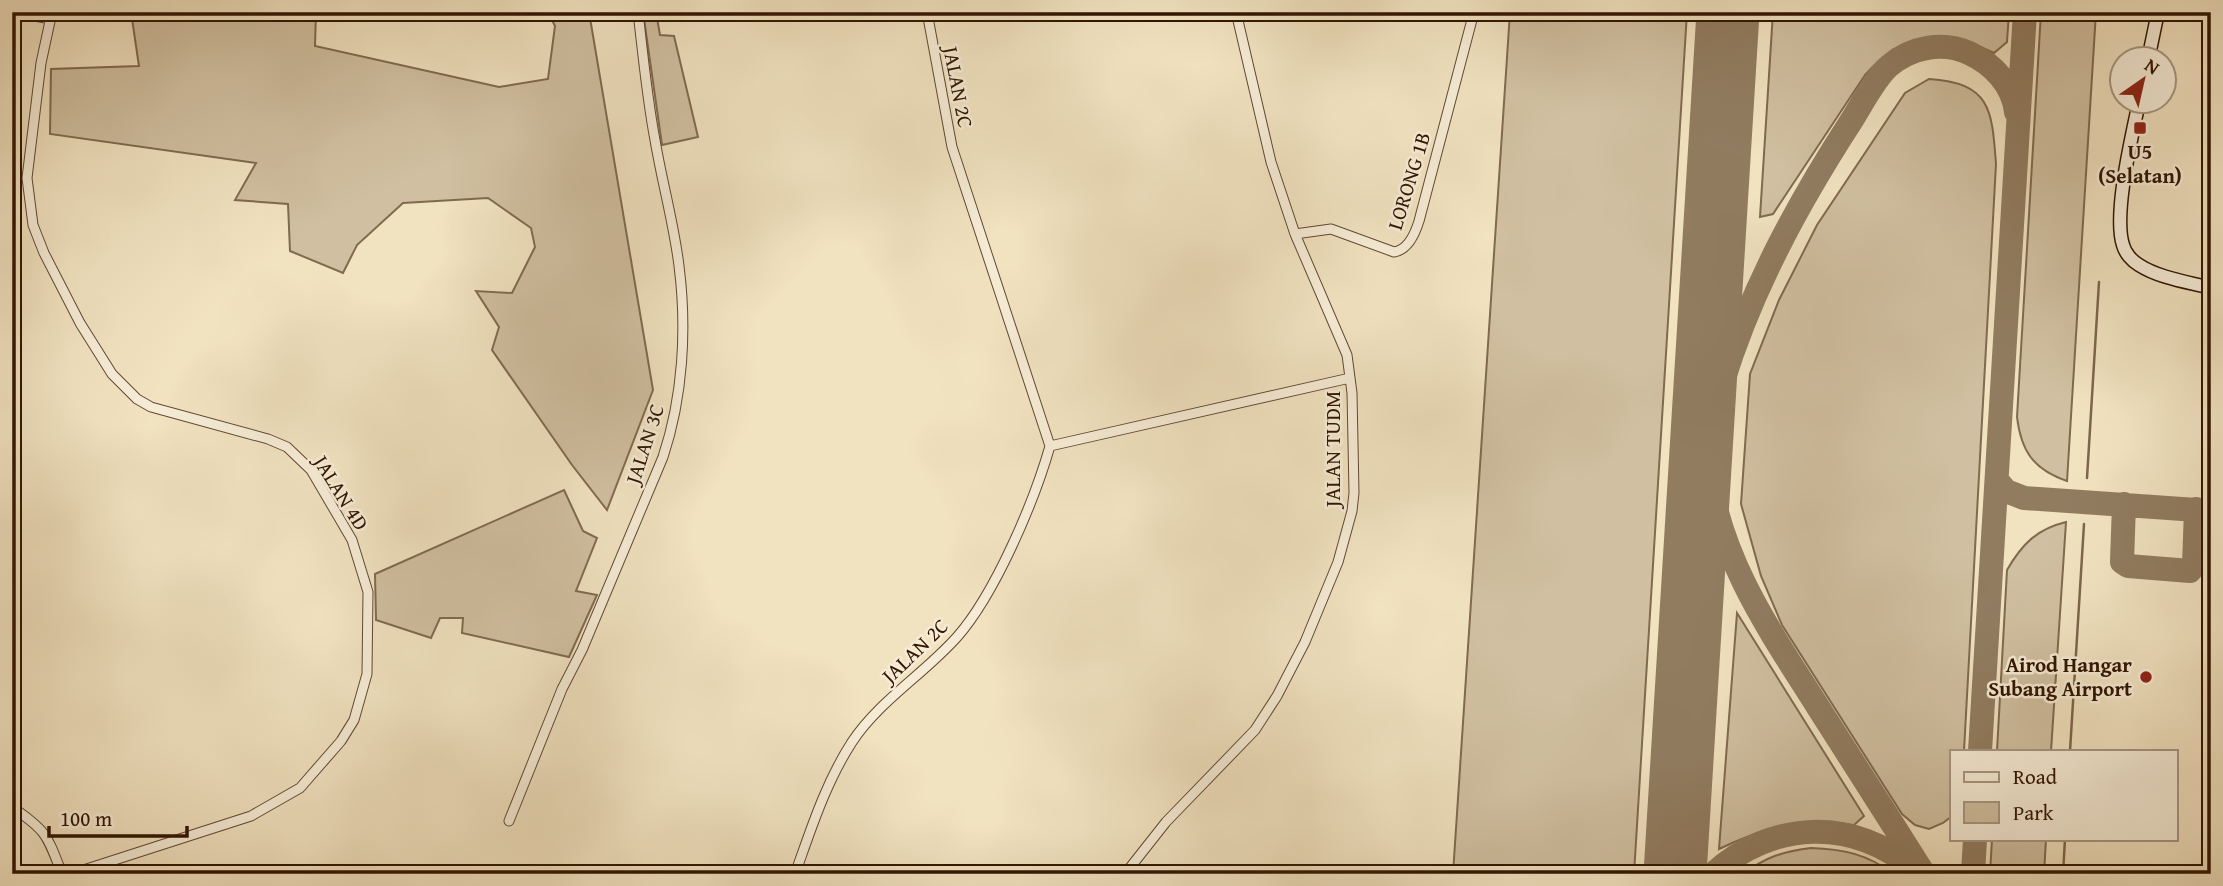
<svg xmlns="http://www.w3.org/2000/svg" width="2223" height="886" font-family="'Gentium Book Plus',serif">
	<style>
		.green { fill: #d0bfa0; stroke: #806a50; stroke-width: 2 }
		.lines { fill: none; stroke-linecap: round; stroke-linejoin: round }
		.stream { stroke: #7d664d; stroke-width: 2.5 }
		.taxiway { stroke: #917c60; stroke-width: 24 }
		.runway { stroke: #917c60; stroke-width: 63 }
		.street-casing { stroke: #614831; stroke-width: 11 }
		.secondary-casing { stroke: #311501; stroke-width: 15 }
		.street { stroke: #f6ecd6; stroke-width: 9 }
		.secondary { stroke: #f6ecd6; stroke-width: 12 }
		.poi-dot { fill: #8f2418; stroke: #f6ecd6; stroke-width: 2.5 }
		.labels { text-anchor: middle; stroke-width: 5; stroke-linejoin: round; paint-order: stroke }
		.street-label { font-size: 21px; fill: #311501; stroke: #f6ecd6 }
		.poi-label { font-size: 21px; font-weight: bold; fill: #311501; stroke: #f6ecd6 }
	</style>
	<rect width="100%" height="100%" fill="#f1e2c0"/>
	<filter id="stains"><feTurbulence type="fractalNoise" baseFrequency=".00286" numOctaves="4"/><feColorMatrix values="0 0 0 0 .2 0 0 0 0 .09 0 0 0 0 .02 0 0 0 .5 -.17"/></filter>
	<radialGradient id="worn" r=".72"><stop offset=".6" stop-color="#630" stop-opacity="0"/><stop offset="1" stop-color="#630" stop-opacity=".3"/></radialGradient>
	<path class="green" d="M131,12H316L315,46L499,87L548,79L555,26L548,12H589L653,390L607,510L572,465L492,350L499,327L476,291L512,293L535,247L531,228L488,198L403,203L357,245L343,273L290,251L288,204L235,200L256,163L50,134L51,69L139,66Z
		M643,12H656L660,35L674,36L698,137L662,145Z
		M1510,12H1687L1634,874H1453Z
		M1773,12H2009L2007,42L1994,53C1945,29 1902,32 1865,75L1773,214L1760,217Z
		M2041,12H2096L2067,481C2033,469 2021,451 2017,417Z
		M1929,79C1991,83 1992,110 1996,164L1964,751H1952V816L1943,823L1929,829L1915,825L1902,814L1782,625L1761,576L1741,504L1750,374L1779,300L1817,225L1905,93Z
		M564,490L583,531L597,538L576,591L597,595L569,657L462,633L463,618H440L431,638L376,620L375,574Z
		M2066,522L2051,751H1997L2007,570C2022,544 2037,529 2066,522Z
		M1737,613L1864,816L1854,825C1800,819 1768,825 1719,849Z
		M1992,839H2046L2044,874H1990Z
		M1811,848C1842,849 1868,854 1893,874H1745C1763,857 1786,851 1811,848Z"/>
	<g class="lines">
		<path class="stream" d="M2087,478L2099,282
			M2070,751L2084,524
			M2063,874L2065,839"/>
		<path class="taxiway" d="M1709,472C1720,561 1772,634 1818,707C1853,762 1889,818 1924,874
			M1997,480L2006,491L2024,498L2211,511
			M1698,504C1705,464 1710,423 1722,384C1751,290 1797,205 1850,123C1861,106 1875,78 1889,66C1911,47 1943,41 1969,53C1993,64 2013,85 2016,112
			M2124,504L2122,562L2128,566L2190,571L2194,566L2196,509
			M1980,751L2025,12
			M1713,874C1771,820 1855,817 1915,870
			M1973,874L1975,839"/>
		<path class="runway" d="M1675,874L1728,12"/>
		<g class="street-casing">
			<path id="street" d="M12,12L51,19
				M52,12L41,63L27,178L33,225L44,253L80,323L112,374L137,399L151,407L268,439L287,447L311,470L338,516L352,540L368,592L367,674L354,720L341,741L300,788L251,816L71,874
				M1295,234L1331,229L1394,252C1408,250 1415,234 1419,221L1474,12
				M1050,446L1350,378
				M12,807C47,831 47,835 62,874
				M509,821L562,689L582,650L663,457C683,397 687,329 679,266C674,224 662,182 655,140C647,98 643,55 638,12
				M795,874C811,829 826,782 852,742C879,701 924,674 957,637C995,594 1034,502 1050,446L952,147L927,12
				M1125,874L1166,822L1255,730L1277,696L1305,642L1338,562L1352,511L1354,493L1352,393L1347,355L1295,234L1271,162L1236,12"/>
		</g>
		<g class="secondary-casing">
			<path id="secondary" d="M2148,60L2158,12
				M2139,102C2132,136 2113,214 2123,245C2125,253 2132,261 2139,265C2159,278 2188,282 2211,288"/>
		</g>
		<use href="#street" class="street"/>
		<use href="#secondary" class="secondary"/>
	</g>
	<g class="poi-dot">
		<rect x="2133" y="121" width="14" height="14" rx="3.5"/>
		<circle cx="2146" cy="677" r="7"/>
	</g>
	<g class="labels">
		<g class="street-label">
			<text transform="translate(958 87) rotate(79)" y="7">JALAN 2C</text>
			<text transform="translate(1409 181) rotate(-73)" y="7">LORONG 1B</text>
			<text transform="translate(645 444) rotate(-72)" y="7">JALAN 3C</text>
			<text transform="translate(1333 449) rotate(-90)" y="7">JALAN TUDM</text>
			<text transform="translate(341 493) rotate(58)" y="7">JALAN 4D</text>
			<text transform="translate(915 651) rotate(-44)" y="7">JALAN 2C</text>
		</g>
		<g class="poi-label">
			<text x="2140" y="159">U5<tspan x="2140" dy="24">(Selatan)</tspan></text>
			<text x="2132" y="672" text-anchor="end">Airod Hangar<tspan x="2132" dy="24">Subang Airport</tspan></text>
		</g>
	</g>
	<rect width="2223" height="886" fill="none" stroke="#f1e2c0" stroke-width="42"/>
	<rect x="14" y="14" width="2195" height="858" fill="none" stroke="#311501" stroke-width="3.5"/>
	<rect x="21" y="21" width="2181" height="844" fill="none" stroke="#311501" stroke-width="2"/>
	<rect x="1950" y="750" width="228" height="91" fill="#f6ecd6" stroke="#a79681" stroke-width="2"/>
	<rect x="1964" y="772" width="35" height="10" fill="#f6ecd6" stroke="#a79681" stroke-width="2"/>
	<text x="2013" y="784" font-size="21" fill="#311501">Road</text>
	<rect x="1964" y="802" width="35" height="21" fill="#d0bfa0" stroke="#a79681" stroke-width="2"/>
	<text x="2013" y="820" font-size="21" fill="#311501">Park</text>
	<g transform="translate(2143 80) rotate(34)"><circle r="33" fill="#f6ecd6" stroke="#a79681" stroke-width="2"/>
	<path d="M0-5L12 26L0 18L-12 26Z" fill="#8f2418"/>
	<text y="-10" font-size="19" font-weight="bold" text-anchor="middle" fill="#311501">N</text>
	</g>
	<path d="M49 826v10h138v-10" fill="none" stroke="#311501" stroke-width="3.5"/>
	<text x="60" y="826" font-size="21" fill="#311501" stroke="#f6ecd6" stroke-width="5" paint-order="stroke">100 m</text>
	<rect width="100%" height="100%" filter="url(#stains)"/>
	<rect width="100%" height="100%" fill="url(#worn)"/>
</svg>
